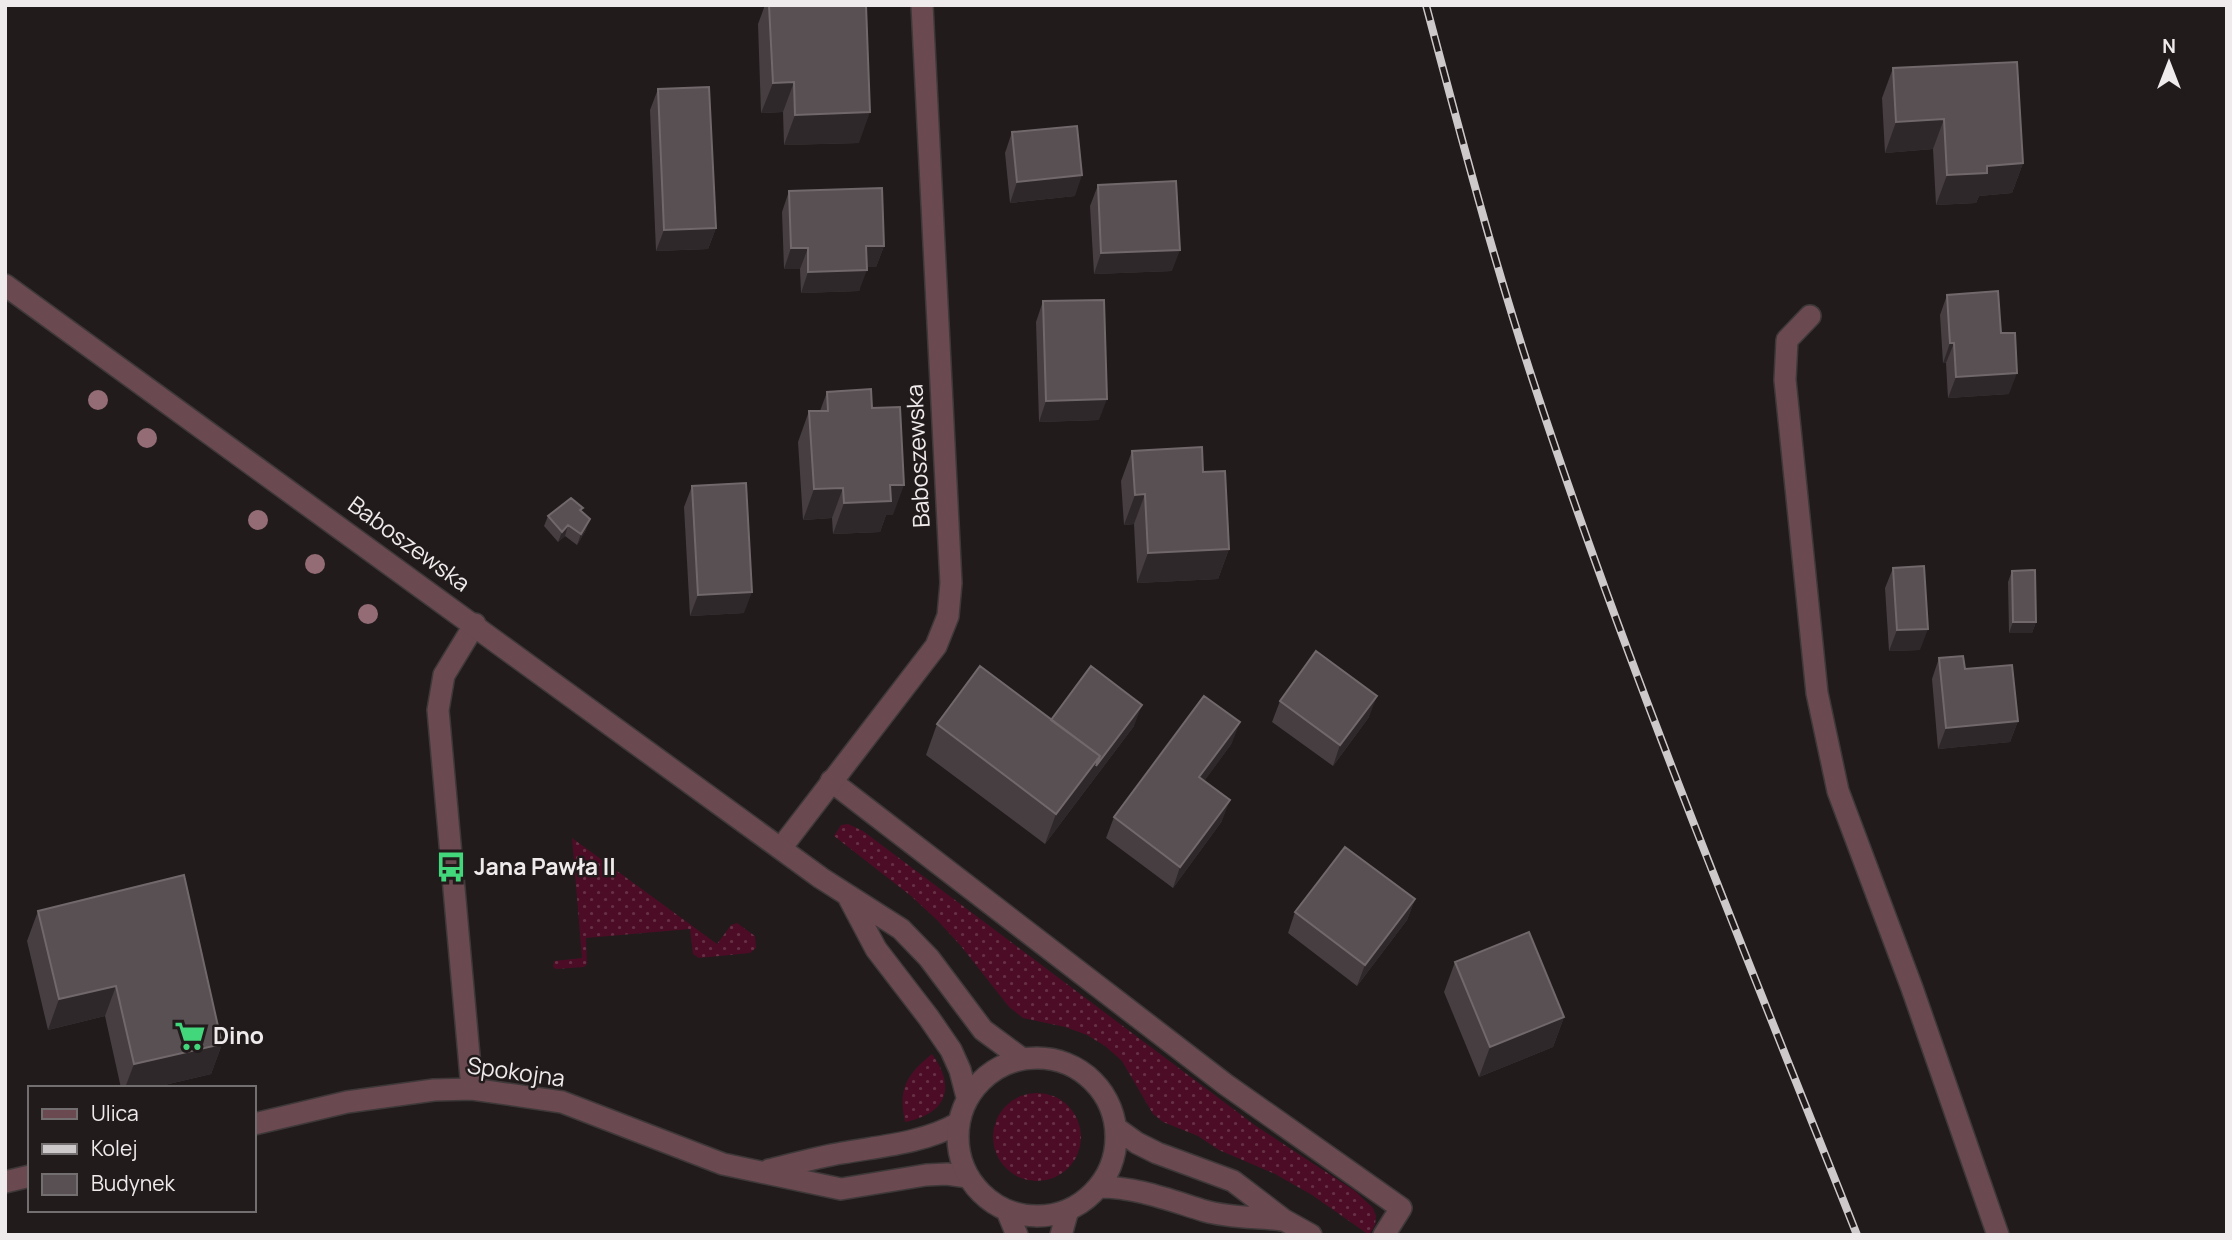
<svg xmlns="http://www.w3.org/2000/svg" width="2232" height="1240" font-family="Manrope,sans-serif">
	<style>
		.grass { fill: url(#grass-dots) }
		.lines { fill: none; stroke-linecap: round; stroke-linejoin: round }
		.service-casing { stroke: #3e3839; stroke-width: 24 }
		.minor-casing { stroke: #3e3839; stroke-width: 24 }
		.tertiary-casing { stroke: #3e3839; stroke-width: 24 }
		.service { stroke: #6a4951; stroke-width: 21 }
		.minor { stroke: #6a4951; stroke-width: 21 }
		.tertiary { stroke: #6a4951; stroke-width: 21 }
		.rail-casing { stroke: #cdc8c9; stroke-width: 8 }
		.rail { stroke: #211b1c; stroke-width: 5; stroke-dasharray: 16; stroke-linecap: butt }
		.tree { fill: #946c76 }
		.wall { fill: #463e40 }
		.shaded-wall { fill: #2f282a }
		.building { fill: #585052; stroke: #70686a; stroke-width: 2 }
		.labels { text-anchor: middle; stroke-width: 5; stroke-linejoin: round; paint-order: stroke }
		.street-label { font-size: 23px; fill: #efeaeb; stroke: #211b1c }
		.poi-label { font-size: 23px; font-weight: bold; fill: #efeaeb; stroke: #211b1c; text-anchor: start }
	</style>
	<defs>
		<pattern id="grass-dots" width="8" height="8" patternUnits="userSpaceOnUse" patternTransform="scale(1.75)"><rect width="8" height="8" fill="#4c0c25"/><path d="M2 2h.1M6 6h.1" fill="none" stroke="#663045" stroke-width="1.8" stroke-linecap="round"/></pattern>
	</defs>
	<rect width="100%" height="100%" fill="#211b1c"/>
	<path class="grass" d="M848,824L863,831L1256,1126L1355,1191L1373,1208L1376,1216L1375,1225L1369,1235L1312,1195L1275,1174L1219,1150L1198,1136L1163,1122L1153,1114L1122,1061L1105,1046L1087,1035L1065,1027L1023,1018L1009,1007L961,946L937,920L911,896L834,836L841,825Z
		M572,838L717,944L731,925L737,923L755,936L756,948L750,953L699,958L693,954L690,929L586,938L587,964L584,967L556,969L553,967L554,961L582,958Z
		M932,1054C957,1088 946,1114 905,1122C898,1089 906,1075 932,1054Z
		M993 1137a44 44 0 1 1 88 0a44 44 0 1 1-88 0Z"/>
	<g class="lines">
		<g class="service-casing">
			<path id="service" d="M831,781L1225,1084L1401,1208L1384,1235
				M472,1089L438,710L444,675L475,624"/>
		</g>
		<g class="minor-casing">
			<path id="minor" d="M1810,316L1787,340L1785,380L1817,693L1838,791L1912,988L1998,1235
				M781,848L936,646L948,616L951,583L922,5
				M254,1124L347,1102L434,1090L472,1089L562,1102L723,1164L841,1189L926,1175L947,1174L968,1177
				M769,1170C793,1164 818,1157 842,1153C881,1146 923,1143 957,1124
				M5,1182L30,1176"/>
		</g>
		<g class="tertiary-casing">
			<path id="tertiary" d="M5,285L821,878L901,929L929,958L983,1030L1021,1058
				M849,898L876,949L929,1018L951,1050L960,1070L967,1097
				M958 1137a79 79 0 1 1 158 0a79 79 0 1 1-158 0Z
				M1116,1128L1137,1143L1157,1153L1233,1181L1284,1220L1311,1235
				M1099,1187C1137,1187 1169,1200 1205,1211C1229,1218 1258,1217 1282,1220
				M1007,1211L1017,1235
				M1061,1235L1068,1210"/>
		</g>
		<use href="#service" class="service"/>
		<use href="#minor" class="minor"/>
		<use href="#tertiary" class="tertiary"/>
		<g class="rail-casing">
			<path id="rail" d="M1426,5C1461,136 1495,267 1538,396C1632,680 1747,957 1857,1235"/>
		</g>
		<use href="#rail" class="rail"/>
	</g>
	<g class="tree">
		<circle cx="98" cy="400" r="10"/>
		<circle cx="147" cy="438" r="10"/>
		<circle cx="258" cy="520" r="10"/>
		<circle cx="315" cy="564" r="10"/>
		<circle cx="368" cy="614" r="10"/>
	</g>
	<path class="wall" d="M765,5H866L859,143L784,145L783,112L761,113L758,24Z
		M1893,68L2023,163L2012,193L1979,196L1976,203L1936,205L1933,149L1885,153L1882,98Z
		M658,89L716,228L708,249L656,251L650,110Z
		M1012,132L1075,196L1010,203L1005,153Z
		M1098,185L1172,271L1094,274L1090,206Z
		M789,191L884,246L876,267H866L859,291L801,293L800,269H784L782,212Z
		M1947,295L2001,333L2009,394L1948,398L1946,363H1943L1940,315Z
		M1043,301L1099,420L1039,422L1036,322Z
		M827,392L872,408L893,515H886L880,532L833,534L832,518L803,520L798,442L809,411H820Z
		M1132,451L1203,472L1229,549L1218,579L1137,583L1134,524L1124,525L1121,481Z
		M692,486L744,613L690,616L684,507Z
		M582,512L586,530L577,545L565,536L558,542L544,526L548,516Z
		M1893,568L1920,650L1889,651L1885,588Z
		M2012,571L2036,622L2032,633H2009L2008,582Z
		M1939,658L1965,669L2018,721L2010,742L1938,749L1932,679Z
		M1280,701L1369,717L1333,766L1272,722Z
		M1051,720L1134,726L1045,844L926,755L937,724Z
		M1232,743L1204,781L1222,821L1173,888L1106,838L1114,817Z
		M1415,899L1407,920L1357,986L1288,933L1295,912Z
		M38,911L222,1044L211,1074L152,1088H121L105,1016L48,1030L27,941Z
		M1455,962L1564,1017L1553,1047L1479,1077L1444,992Z"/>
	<path class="shaded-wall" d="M794,82L783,112L761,113L773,83Z
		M870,112L859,143L784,145L795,115Z
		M1944,119L1933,149L1885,153L1896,122Z
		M2023,163L2012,193L1979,196L1976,203L1936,205L1947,175L1987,166Z
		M1082,175L1075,196L1010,203L1017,182Z
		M716,228L708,249L656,251L664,230Z
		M866,246H884L876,267H858Z
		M791,248H808L800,269H784Z
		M1180,250L1172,271L1094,274L1101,253Z
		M867,270L859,291L801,293L808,272Z
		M1950,343H1954L1946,363H1943Z
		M2017,373L2009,394L1948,398L1956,377Z
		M1107,399L1099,420L1039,422L1046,401Z
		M890,485H904L893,515H886L880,532L833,534L844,503Z
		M843,488L832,518L803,520L814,489Z
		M1145,494L1134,524L1124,525L1135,495Z
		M590,519L586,530L577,545L581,534Z
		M568,525L565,536L558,542L562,532Z
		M1229,549L1218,579L1137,583L1148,553Z
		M752,592L744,613L690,616L698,595Z
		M2013,622H2036L2032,633H2009Z
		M1928,629L1920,650L1889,651L1897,630Z
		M1377,696L1369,717L1333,766L1340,745Z
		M1142,705L1134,726L1045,844L1056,814L1100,756Z
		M2018,721L2010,742L1938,749L1946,728Z
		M1240,722L1232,743L1192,798L1199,777Z
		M1230,800L1222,821L1173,888L1180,867Z
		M1415,899L1407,920L1357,986L1365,965Z
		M116,986L105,1016L48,1030L59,999Z
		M1564,1017L1553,1047L1479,1077L1490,1047Z
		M222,1044L211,1074L152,1088H125L134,1064Z"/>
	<path class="building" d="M769,5H866L870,112L795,115L794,82L773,83Z
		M2017,62L2023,163L1987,166V173L1947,175L1944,119L1896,122L1893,68Z
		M709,87L716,228L664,230L658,89Z
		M1077,126L1082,175L1017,182L1012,132Z
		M1176,181L1180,250L1101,253L1098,185Z
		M882,188L884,246H866L867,270L808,272V248H791L789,191Z
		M1998,291L2001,333H2015L2017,373L1956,377L1954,343H1950L1947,295Z
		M1104,300L1107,399L1046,401L1043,301Z
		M871,389L872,408L900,407L904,485H890L891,501L844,503L843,488L814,489L809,411H828L827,392Z
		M1202,447L1203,472L1225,471L1229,549L1148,553L1145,494L1135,495L1132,451Z
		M746,483L752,592L698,595L692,486Z
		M571,498L583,508L580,510L590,519L581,534L568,525L562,532L548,516Z
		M1924,566L1928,629L1897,630L1893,568Z
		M2035,570L2036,622H2013L2012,571Z
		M1316,651L1377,696L1340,745L1280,701Z
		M1963,656L1965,669L2012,665L2018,721L1946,728L1939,658Z
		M980,666L1100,756L1056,814L937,724Z
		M1091,666L1142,705L1096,766L1100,756L1051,720Z
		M1204,696L1240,722L1199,777L1230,800L1180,867L1114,817Z
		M1345,847L1415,899L1365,965L1295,912Z
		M184,875L222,1044L134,1064L116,986L59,999L38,911Z
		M1529,932L1564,1017L1490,1047L1455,962Z"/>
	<defs>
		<g id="bus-bare" transform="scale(2.415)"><path d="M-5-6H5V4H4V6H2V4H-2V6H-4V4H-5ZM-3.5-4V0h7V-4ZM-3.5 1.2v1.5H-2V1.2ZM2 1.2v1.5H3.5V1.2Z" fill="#42d77b" stroke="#211b1c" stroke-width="2.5" paint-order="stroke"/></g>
		<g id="supermarket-bare" transform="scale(2.415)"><path d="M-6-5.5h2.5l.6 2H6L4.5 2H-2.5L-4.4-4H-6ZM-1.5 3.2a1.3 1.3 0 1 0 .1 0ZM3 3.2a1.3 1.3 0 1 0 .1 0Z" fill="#42d77b" stroke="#211b1c" stroke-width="2.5" paint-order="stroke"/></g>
	</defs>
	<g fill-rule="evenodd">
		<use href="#bus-bare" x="451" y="867"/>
		<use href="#supermarket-bare" x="190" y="1036"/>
	</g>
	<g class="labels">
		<g class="street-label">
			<text transform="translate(918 456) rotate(-93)" y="8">Baboszewska</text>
			<text transform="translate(409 544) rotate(36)" y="8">Baboszewska</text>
			<text transform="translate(516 1072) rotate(8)" y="8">Spokojna</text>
		</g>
		<g class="poi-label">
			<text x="474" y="875">Jana Pawła II</text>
			<text x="213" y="1044">Dino</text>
		</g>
	</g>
	<rect width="2232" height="1240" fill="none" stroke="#efeaeb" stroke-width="14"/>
	<rect x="28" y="1086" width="228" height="126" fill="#211b1c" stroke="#736e6f" stroke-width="2"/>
	<rect x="42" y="1109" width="35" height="10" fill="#6a4951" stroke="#736e6f" stroke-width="2"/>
	<text x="91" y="1121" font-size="21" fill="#efeaeb">Ulica</text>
	<rect x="42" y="1144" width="35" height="10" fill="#cdc8c9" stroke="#736e6f" stroke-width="2"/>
	<text x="91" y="1156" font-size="21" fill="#efeaeb">Kolej</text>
	<rect x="42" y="1174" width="35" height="21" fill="#585052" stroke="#736e6f" stroke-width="2"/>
	<text x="91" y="1191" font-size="21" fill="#efeaeb">Budynek</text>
	<g transform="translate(2169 63)" stroke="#211b1c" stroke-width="5" paint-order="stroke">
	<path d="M0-5L12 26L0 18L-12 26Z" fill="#efeaeb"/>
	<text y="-10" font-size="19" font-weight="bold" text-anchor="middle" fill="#efeaeb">N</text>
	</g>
</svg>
